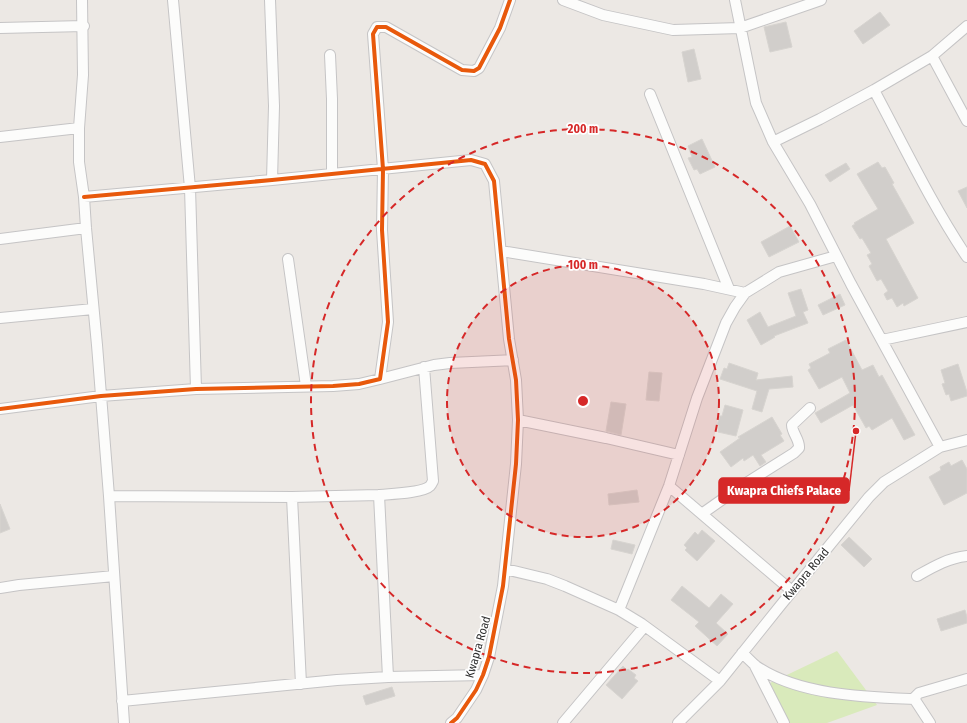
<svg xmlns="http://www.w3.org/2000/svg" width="967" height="723" font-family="'Fira Sans Condensed',sans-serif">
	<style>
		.pitch { fill: #d9eabb }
		.building { fill: #d1cecb; stroke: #d7d4d0 }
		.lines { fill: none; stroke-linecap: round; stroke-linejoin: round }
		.minor-casing { stroke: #c5c4c5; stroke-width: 12 }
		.minor { stroke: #fcfcfb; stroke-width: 10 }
		.cycleway-casing { stroke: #fff; stroke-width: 6 }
		.cycleway { stroke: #e8590c; stroke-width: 4 }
		.ring { fill: none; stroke: #d62828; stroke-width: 2; stroke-dasharray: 7 5 }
		.labels { text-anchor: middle; stroke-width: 3.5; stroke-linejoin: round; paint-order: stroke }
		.street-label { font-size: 12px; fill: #2e2e2e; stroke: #fff }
		.centre { fill: #d62828; stroke: #fff; stroke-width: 2 }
		.ring-label { font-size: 12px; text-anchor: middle; font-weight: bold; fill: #d62828; stroke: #fff; stroke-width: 3.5; stroke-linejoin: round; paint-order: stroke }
		.leader { fill: none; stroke: #d62828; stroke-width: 1.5 }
		.callout-dot { fill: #d62828; stroke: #fff; stroke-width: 1.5 }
		.callout { fill: #d62828; stroke: #d62828; stroke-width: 1.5 }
		.callout-label { font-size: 13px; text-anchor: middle; font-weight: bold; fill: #fff }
	</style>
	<rect width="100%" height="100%" fill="#ece8e4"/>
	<path class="pitch" d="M837,651L877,705L827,723H788L770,683Z"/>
	<path class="building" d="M880,12L890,25L863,44L854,31Z
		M786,22L792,47L770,52L764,27Z
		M694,49L701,79L688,82L682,52Z
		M702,139L715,167L700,174L697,169L694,170L688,158L692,157L688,146Z
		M878,162L882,168L885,167L894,183L892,184L914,223L886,239L918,298L904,306L903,303L897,307L892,298L887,300L884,294L888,291L881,279L877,281L869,266L872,264L867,255L871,253L862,238L860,239L852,226L855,224L854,223L878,209L857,174Z
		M846,163L850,169L830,182L825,175Z
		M967,187V208L958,191Z
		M790,226L799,242L769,257L761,242Z
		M801,289L808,310L803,312L808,323L774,336L775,337L761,345L747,320L760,312L768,327L796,316L788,293Z
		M840,294L845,305L823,315L818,305Z
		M846,340L862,370L873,365L879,377L882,375L915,435L904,440L892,418L872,430L869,426L866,428L853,405L821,423L815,413L850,393L842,377L819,389L808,370L811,368L809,364L830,353L828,349Z
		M729,363L758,373L756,380L792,376L793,387L769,389L762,412L752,409L757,391L720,379L724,368L727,369Z
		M958,364L967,392V396L951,401L949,394L946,395L942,384L945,383L941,370Z
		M649,372L662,373L659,401L646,400Z
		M611,402L626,404L621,435L606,431Z
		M725,405L743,410L736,436L718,432L719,426L717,425L720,416H722Z
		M772,417L782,434L780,435L784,441L761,455L766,462L760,466L753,455L744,461L743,458L731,467L720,452L740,438L738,437Z
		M962,460L967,469V493L944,505L929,477L941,470L940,467L949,462L951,466Z
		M637,490L639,502L609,505L608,494Z
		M0,504L10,529L0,533Z
		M702,530L715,541L697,561L685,550L687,548L684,545L695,532L698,535Z
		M849,537L872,559L864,567L841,545Z
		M613,540L635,545L632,554L611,549Z
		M682,586L709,608L721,594L733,604L716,623L728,634L717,646L695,626L699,622L671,600Z
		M965,610L967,617V623L941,631L937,619Z
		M623,666L627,670L628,669L636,675L634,678L638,681L622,699L606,685Z
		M392,687L395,696L366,705L363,696Z"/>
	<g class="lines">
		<g class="minor-casing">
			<path id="minor" d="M82,0L83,75L79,128V162L84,197L86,228L97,345L109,496L124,723
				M173,0L190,188L196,389
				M270,0L274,106L272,180
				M563,0L603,15L673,30L740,28L821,0
				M735,0L756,103L773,142L810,204L851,284L940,447
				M0,28L84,26
				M330,55L332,99V174
				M932,56L967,121
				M874,90C904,146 932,205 967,257
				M650,94L729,289
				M0,137L79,128
				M773,142L820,119L874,90L932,56L967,26
				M84,197L272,180L471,160L485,164L494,181L509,339L516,380L518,420L516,464L503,586L489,657L483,675L476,690L457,718L451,723
				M0,239L86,228
				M501,251L704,284L745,293
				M288,259L306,386
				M0,318L93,309
				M882,340L967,322
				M380,379L434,365L450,363L513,360
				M0,409L101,396L196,389L333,386L359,384L380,379L388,322L382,230L383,169L373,34L377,27H386L462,70L474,71L479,68L500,28L510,0
				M518,420L606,438L679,455
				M669,486L792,591
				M379,495C389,494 423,493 430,486C431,485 432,483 433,481L424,367
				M109,496L292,497
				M703,513L740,487L794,453L799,448C800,440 792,433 792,425L810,408
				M505,569L547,579L565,586L619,610L642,624L720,681
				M917,576C933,567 948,558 967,556
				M0,588L19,585L114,576
				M619,610L669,486L697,398L726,323L735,307L745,293L779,272L836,256
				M742,653C747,657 751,662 756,666C798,695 863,697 913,699
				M755,666L784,723
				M301,684L292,497L379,495L388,677
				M122,701L337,680L388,677L483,675
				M563,723L644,627
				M678,723L720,681L780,606L869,497L884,482L940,447L967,440
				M930,723L915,700L913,699L919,693L967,679"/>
		</g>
		<use href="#minor" class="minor"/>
		<g class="cycleway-casing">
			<path id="cycleway" d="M84,197L272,180L471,160L485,164L494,181L509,339L516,380L518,420L516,464L503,586L489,657L483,675L476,690L457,718L451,723
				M0,409L101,396L196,389L333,386L359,384L380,379L388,322L382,230L383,169L373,34L377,27H386L462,70L474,71L479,68L500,28L510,0"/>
		</g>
		<use href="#cycleway" class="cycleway"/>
	</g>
	<circle cx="583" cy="401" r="136" fill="#d62828" fill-opacity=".12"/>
	<g class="ring">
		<circle cx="583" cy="401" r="136"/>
		<circle cx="583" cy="401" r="272"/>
	</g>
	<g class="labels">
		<g class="street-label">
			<text transform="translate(806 574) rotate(-50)" y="4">Kwapra Road</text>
			<text transform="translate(478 647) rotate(-74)" y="4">Kwapra Road</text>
		</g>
	</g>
	<circle cx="583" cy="401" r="6" class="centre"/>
	<g class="ring-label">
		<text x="583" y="133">200 m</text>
		<text x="583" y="269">100 m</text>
	</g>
	<path class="leader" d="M856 431L849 491"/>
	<circle class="callout-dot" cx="856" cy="431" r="4"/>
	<rect class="callout" x="719" y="478" width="130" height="25" rx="4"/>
	<g class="callout-label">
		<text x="784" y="495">Kwapra Chiefs Palace</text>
	</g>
</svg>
